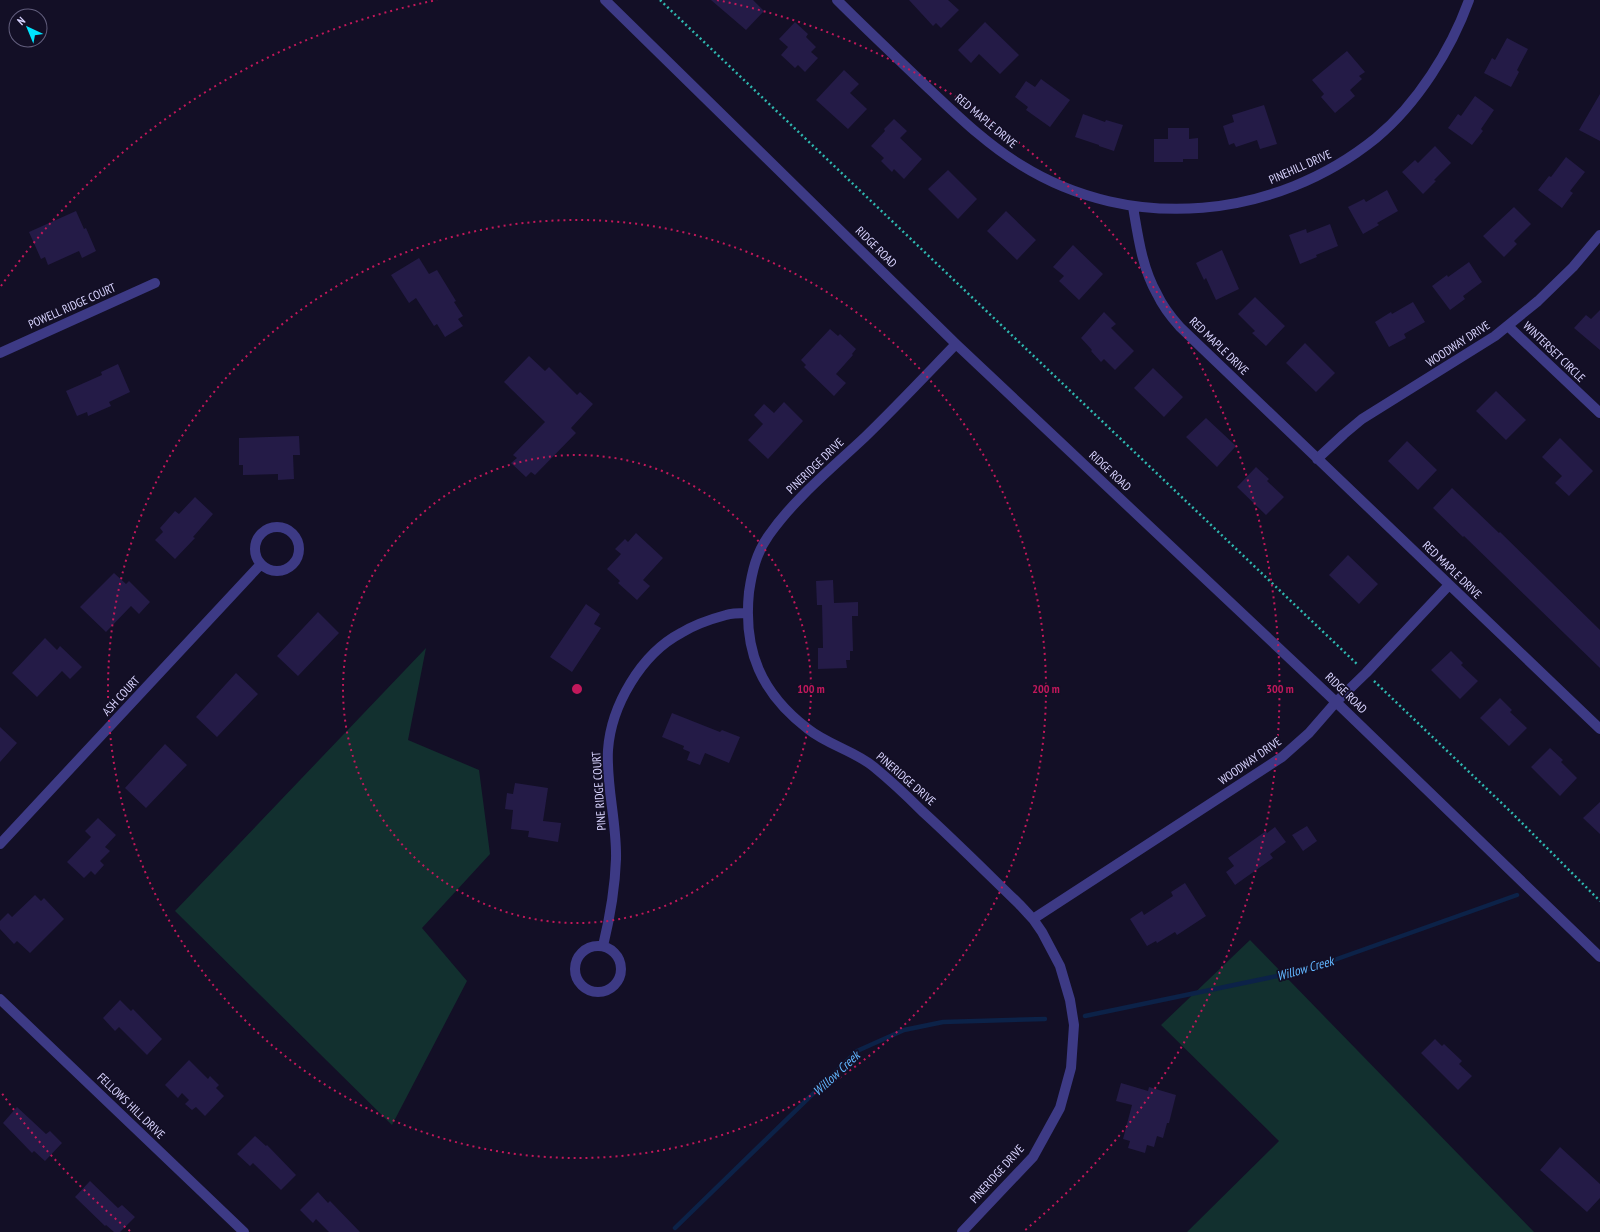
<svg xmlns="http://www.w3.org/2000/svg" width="1600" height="1232" font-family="'PT Sans Narrow',sans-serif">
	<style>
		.green { fill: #12302f }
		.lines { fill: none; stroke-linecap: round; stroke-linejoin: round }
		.stream { stroke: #0c2248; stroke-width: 4.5 }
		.building { fill: #241b47 }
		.path { stroke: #2fb8b0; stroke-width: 2.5; stroke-dasharray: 2 3; stroke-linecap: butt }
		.minor { stroke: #3d3a85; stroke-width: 10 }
		.ring { fill: none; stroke: #c2185b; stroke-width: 2; stroke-dasharray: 2 4 }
		.labels { text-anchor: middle; stroke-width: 3.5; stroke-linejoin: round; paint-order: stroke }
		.street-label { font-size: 12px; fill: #d9d4ff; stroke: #130f26 }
		.water-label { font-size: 13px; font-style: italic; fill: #62b6ff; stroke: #130f26 }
		.centre { fill: #c2185b; stroke: #130f26; stroke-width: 2 }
		.ring-label { font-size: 12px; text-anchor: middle; font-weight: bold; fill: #c2185b; stroke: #130f26; stroke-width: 3.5; stroke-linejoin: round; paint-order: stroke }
	</style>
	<rect width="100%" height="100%" fill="#130f26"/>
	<path class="green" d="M426,648L408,740L479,770L490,854L422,928L467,981L392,1125L175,911Z
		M1250,940L1534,1232H1187L1279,1141L1161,1025Z"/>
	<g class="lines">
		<path class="stream" d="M1085,1016L1306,970L1517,895
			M675,1228L857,1051L904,1030L943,1022L1045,1019"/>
	</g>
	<path class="building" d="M711,0H753L764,11L746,30Z
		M909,0H948L959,10L941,28L936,23L933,26Z
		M795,22L808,34L806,37L816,47L811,52L818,58L805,72L798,65L795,68L781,55L788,47L779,39Z
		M985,22L1019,55L1000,74L979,54L971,63L958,50Z
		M1507,38L1528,49L1517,70L1519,72L1511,87L1484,73L1492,58L1495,60Z
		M1347,51L1365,72L1359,76L1362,79L1350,90L1355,96L1335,113L1321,97L1324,94L1312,80Z
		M844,70L859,84L850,93L867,109L848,129L816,100Z
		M1041,79L1070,100L1050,127L1026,110L1028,107L1015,97L1026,81L1035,87Z
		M1600,94V141L1579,130Z
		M1475,96L1494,110L1481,129L1483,131L1472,145L1448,128L1458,114L1461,116Z
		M1264,105L1277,144L1260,149L1257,140L1236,147L1234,143L1229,145L1223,126L1234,122L1232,115Z
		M1083,114L1105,122L1106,120L1123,125L1114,151L1099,146V145L1075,137Z
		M894,119L907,131L900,138L922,159L904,179L894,169L892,172L881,161L884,158L871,146L885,131L884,129Z
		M1168,128H1189V139L1198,138V159H1183V162H1154V139H1168Z
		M1435,146L1451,163L1434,180L1436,181L1423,194L1402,172L1415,160L1418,163Z
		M1566,157L1585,172L1570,191L1573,193L1562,208L1538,190L1549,176L1551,177Z
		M948,170L977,199L958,219L928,189Z
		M1387,190L1398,211L1377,223L1379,225L1363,234L1348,207L1364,199L1366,202Z
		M1514,207L1531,224L1514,241L1517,244L1504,257L1483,236Z
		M76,211L84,229L86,228L96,251L82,258L79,251L48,265L45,257L41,259L29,232Z
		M1006,211L1036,240L1017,260L987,231Z
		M1330,224L1338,246L1316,255L1317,257L1300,264L1289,235L1306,229L1307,233Z
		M1073,245L1103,274L1079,300L1059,281L1064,276L1053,267Z
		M1222,250L1239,289L1216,300L1206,278L1204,280L1196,263Z
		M419,258L429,274L437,270L456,301L454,302L463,316L458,319L463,326L445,337L437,324L434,326L416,298L409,303L391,275Z
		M1469,262L1482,282L1463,296L1465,299L1450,310L1432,286L1447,275L1448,277Z
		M1255,297L1285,326L1266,346L1252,333L1255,331L1238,314Z
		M1413,302L1425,322L1404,334L1406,338L1389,347L1375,322L1391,312L1392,314Z
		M1600,310V350L1574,328L1586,315L1591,319Z
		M1104,312L1116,324L1111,328L1134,351L1115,370L1104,359L1101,362L1091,351L1092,350L1081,338Z
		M830,329L838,336L840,334L856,349L852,354L853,355L836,374L846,383L834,396L804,367L806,365L801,360Z
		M1305,343L1335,373L1316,392L1286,363Z
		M529,356L545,371L549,367L577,395L580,392L593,404L571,428L576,433L535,475L531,472L526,477L511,463L517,458L513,455L545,422L504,382Z
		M118,364L130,392L109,402L111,406L88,416L87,412L77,416L66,391L102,375L101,372Z
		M1153,368L1183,397L1164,417L1134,388Z
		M1496,391L1526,420L1506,440L1476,411Z
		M784,402L803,421L768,459L748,440L763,424L754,415L764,404L774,413Z
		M1206,418L1236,446L1217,467L1186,437Z
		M299,436L300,455H293L294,479L278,480V474L243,475V465H239V438Z
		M1560,438L1593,471L1569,496L1555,483L1562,476L1542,457Z
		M1407,441L1437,470L1418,490L1388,461Z
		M1256,467L1269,479L1267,481L1284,497L1266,515L1237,487Z
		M1452,488L1499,533L1500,532L1600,630V668L1464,536L1463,537L1433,508Z
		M195,497L213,514L193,537L195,538L175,559L155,540L163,532L160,528L175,511L179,514Z
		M636,533L663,558L643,580L650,586L637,600L618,583L620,581L607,569L621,554L615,549L625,539L628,542Z
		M1348,555L1378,584L1359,604L1329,575Z
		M114,573L126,584L129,581L150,602L139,614L131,606L106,632L80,607Z
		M833,580L834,603L858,602V616H852L853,651H850V660H846L847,668L818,669V648H823L822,605H817L816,581Z
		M586,604L600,614L594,624L601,628L572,672L550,657Z
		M318,612L339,633L298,676L277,656Z
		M45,638L57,650L60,646L82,667L70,679L62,671L37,697L12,673Z
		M1451,651L1463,663L1461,665L1478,681L1460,699L1431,670Z
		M236,673L258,694L217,737L196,717Z
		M1500,698L1512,710L1510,712L1527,728L1509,746L1480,718Z
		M672,713L720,732L722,730L740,737L729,763L705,753L700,765L687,760L690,752L683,749L684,746L662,737Z
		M0,727L17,743L0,762Z
		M165,744L187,765L146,808L125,788Z
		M1550,748L1563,760L1561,762L1577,778L1560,796L1531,767Z
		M515,783L548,788L543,821L561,823L558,842L528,837L529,831L511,829L513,810L505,809L507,793L513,794Z
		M1600,802V834L1583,818Z
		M98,818L116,835L105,847L110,851L100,861L104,865L95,875L91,871L84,878L67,862L91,837L85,831Z
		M1307,826L1317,841L1303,851L1292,835Z
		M1275,827L1286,842L1270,854L1273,858L1235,885L1226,872L1234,866L1228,858L1266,831L1267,833Z
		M1185,883L1206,916L1177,935L1175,932L1157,943L1156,941L1147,946L1130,919L1142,911L1144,915L1173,896L1171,892Z
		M35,895L41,901L44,898L64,919L30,953L17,941L14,944L0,929V921L8,913L12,917Z
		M120,1000L131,1011L133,1009L162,1039L147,1055L119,1027L115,1031L103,1018Z
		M1435,1039L1442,1046L1444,1044L1462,1061L1459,1064L1472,1076L1458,1090L1421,1053Z
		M189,1060L208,1079L210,1076L219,1085L216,1088L224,1096L205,1116L196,1107L192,1110L185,1104L189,1100L182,1093L178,1098L165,1085Z
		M1121,1083L1148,1091L1149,1087L1176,1095L1169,1123H1167L1163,1138L1157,1136L1154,1147L1147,1145L1145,1153L1128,1148L1130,1141L1123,1139L1132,1105L1116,1101Z
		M17,1107L46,1134L50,1131L62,1143L45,1161L34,1151L32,1153L3,1123Z
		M255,1136L266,1146L267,1145L296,1175L281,1190L253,1163L250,1166L237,1154Z
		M1560,1147L1600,1184V1198L1587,1212L1540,1170Z
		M90,1181L118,1208L122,1205L135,1217L120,1232H114L106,1225L105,1226L75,1197Z
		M318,1192L328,1203L330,1201L360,1232H329L316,1219L313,1223L300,1210Z"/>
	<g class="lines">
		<path class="path" d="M660,0L1358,665
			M1374,681L1512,813L1600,901"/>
		<path class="minor" d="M605,0L956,344L1336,702L1600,957
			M837,0C866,29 896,57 926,86C956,114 985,143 1021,165C1132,234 1276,219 1376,138C1417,104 1451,50 1469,0
			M1133,207C1138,236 1142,268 1157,294C1163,307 1171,317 1180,327L1600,729
			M1508,326L1600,413
			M956,344C926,375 896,407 865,437C832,468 795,498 769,535C756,553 752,572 749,592C743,651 761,693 808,729C828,745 855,751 874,767C891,781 907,796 922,811C955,841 987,873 1019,904L1033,919L1042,932L1060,966L1070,1000L1074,1025L1071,1068L1060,1108L1033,1157L962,1232
			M0,353L155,283
			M1317,459L1344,434L1362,419L1495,336L1538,301L1573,267L1600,235
			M255 549a22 22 0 1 1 44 0a22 22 0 1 1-44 0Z
			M0,844L260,565
			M1033,919L1282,757L1309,733L1336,702L1366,673L1449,585
			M603,946C610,917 615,889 616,859C617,823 606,786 608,750C611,706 641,654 681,633C694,625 711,619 726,615C732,613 740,613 747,613
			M575 969a23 23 0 1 1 46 0a23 23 0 1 1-46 0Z
			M0,999L244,1232"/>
	</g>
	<g class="ring">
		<circle cx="577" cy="689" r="234"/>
		<circle cx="577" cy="689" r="469"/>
		<path d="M130 1231A703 703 0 0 1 1 1092M1 286A703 703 0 0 1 437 0M717 0A703 703 0 0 1 1024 1231"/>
	</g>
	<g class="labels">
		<g class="street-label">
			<text transform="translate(986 121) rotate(40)" y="4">RED MAPLE DRIVE</text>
			<text transform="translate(1300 167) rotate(-24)" y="4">PINEHILL DRIVE</text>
			<text transform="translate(876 247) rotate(45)" y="4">RIDGE ROAD</text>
			<text transform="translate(72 306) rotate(-24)" y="4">POWELL RIDGE COURT</text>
			<text transform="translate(1458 344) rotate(-33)" y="4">WOODWAY DRIVE</text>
			<text transform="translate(1219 346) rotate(44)" y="4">RED MAPLE DRIVE</text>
			<text transform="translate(1554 352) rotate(44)" y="4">WINTERSET CIRCLE</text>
			<text transform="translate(815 466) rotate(-44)" y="4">PINERIDGE DRIVE</text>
			<text transform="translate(1110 471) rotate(43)" y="4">RIDGE ROAD</text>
			<text transform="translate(1452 570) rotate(44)" y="4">RED MAPLE DRIVE</text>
			<text transform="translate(1346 693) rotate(44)" y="4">RIDGE ROAD</text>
			<text transform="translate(121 696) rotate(-47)" y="4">ASH COURT</text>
			<text transform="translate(1250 761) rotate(-35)" y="4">WOODWAY DRIVE</text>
			<text transform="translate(906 779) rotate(41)" y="4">PINERIDGE DRIVE</text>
			<text transform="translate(599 791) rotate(-94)" y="4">PINE RIDGE COURT</text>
			<text transform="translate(131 1106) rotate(44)" y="4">FELLOWS HILL DRIVE</text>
			<text transform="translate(997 1174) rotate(-48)" y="4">PINERIDGE DRIVE</text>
		</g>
		<g class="water-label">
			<text transform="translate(1305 968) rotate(-16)" y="5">Willow Creek</text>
			<text transform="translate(836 1073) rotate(-43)" y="5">Willow Creek</text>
		</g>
	</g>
	<circle cx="577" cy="689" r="6" class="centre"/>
	<g class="ring-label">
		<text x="811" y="693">100 m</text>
		<text x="1046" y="693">200 m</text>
		<text x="1280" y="693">300 m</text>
	</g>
	<g transform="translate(28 28) rotate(316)"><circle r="19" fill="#130f26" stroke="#625e7d"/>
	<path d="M0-3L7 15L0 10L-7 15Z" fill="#00e5ff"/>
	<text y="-6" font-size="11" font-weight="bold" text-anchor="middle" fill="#d9d4ff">N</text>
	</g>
</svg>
